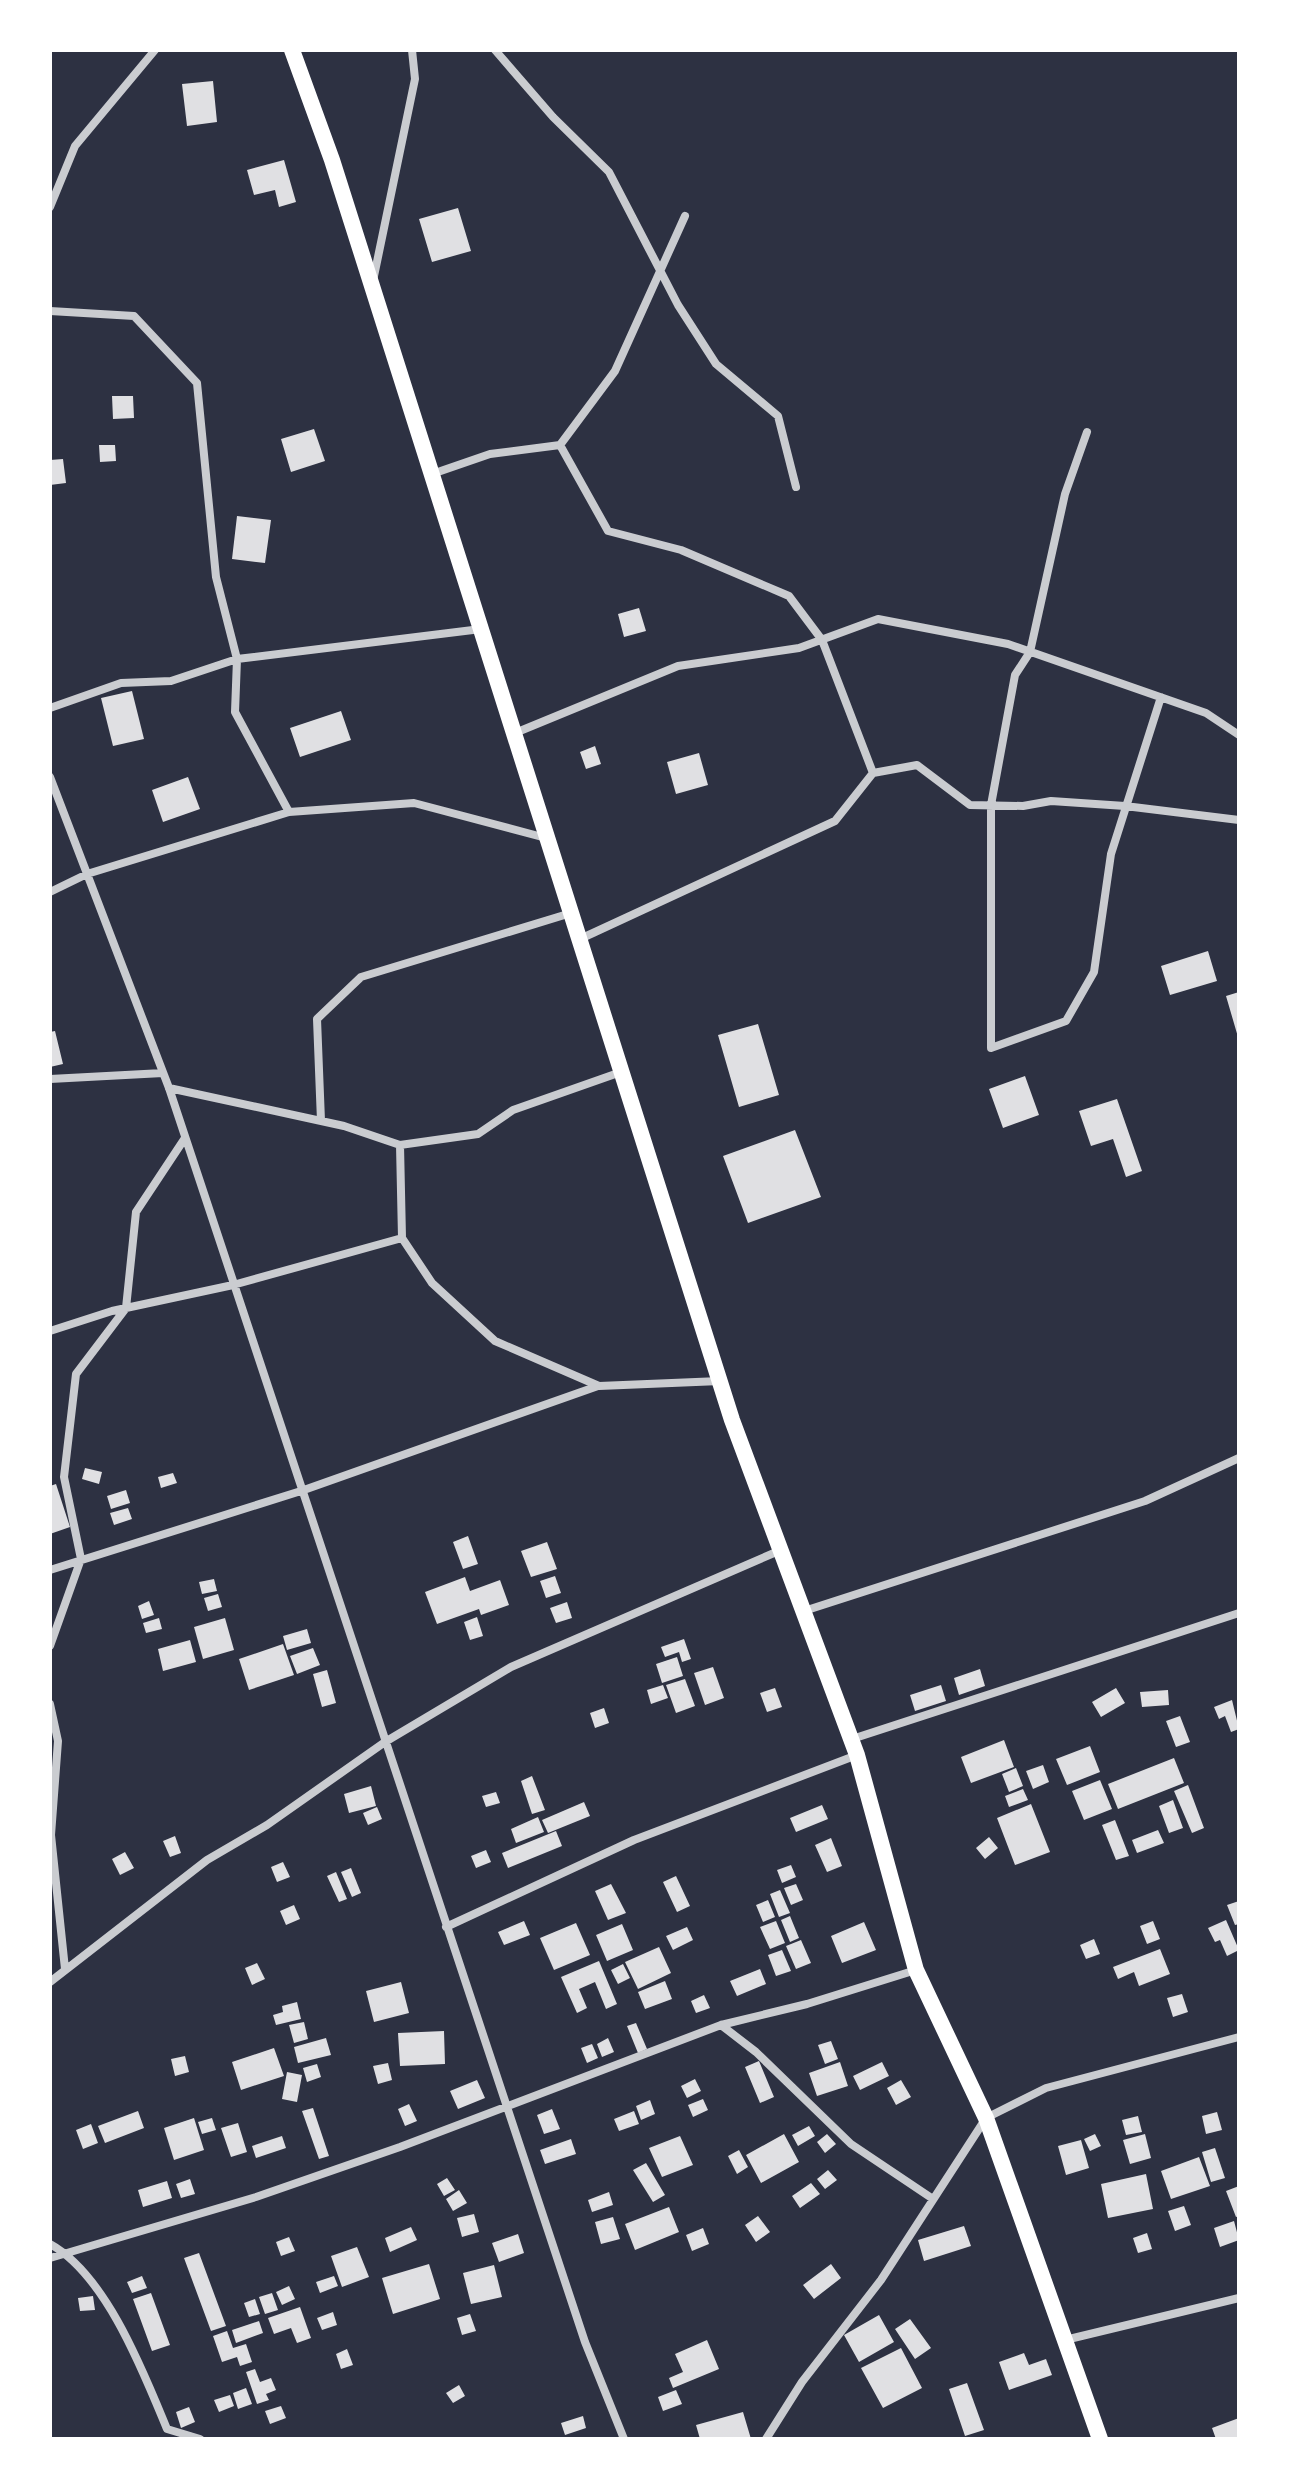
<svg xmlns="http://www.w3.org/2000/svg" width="1289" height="2489" font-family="'Exo 2',sans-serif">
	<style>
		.building { fill: #e0e0e3 }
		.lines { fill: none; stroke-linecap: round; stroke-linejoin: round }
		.minor { stroke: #caccd0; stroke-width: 8 }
		.secondary { stroke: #fff; stroke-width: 16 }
	</style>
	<rect width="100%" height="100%" fill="#2d3142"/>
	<path class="building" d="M213,81L217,122L187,126L182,84Z
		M284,160L296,202L279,207L275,190L254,195L247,170Z
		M458,208L471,251L432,262L419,219Z
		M112,396H133L134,418L113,419Z
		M314,429L325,461L291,472L281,439Z
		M99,445H115L116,461L100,462Z
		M63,459L66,483L50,485V460Z
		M237,516L271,520L265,563L232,559Z
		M639,608L646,631L624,637L618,614Z
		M132,691L144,739L113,746L101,698Z
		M341,711L351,740L300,757L290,728Z
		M595,746L601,764L586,769L580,752Z
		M699,753L708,785L676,794L667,762Z
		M188,777L200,809L163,822L152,790Z
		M1208,951L1217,981L1170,995L1161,966Z
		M1239,992V1037H1238L1226,996Z
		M758,1024L779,1095L739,1107L718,1035Z
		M55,1031L63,1064L50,1067V1032Z
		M1025,1076L1039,1115L1003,1128L989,1089Z
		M1117,1099L1142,1171L1126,1177L1113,1139L1091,1146L1079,1111Z
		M795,1130L821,1197L748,1223L723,1156Z
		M85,1468L102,1472L99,1484L82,1479Z
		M173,1473L177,1483L161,1488L158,1477Z
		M56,1484L70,1527L50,1534V1486Z
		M126,1490L130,1503L111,1509L107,1496Z
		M128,1508L132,1519L114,1525L110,1513Z
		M468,1536L478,1564L463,1569L453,1542Z
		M547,1542L557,1569L531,1577L521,1551Z
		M555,1576L561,1593L546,1598L540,1581Z
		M465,1577L470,1591L500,1580L509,1605L481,1615L479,1609L437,1624L425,1592Z
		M214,1579L217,1591L202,1594L199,1582Z
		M218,1594L222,1607L208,1611L204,1598Z
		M149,1601L154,1615L142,1619L138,1606Z
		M567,1602L572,1618L556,1623L550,1608Z
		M477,1617L483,1636L470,1640L464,1622Z
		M159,1618L162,1629L146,1633L143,1623Z
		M225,1618L234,1650L203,1659L194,1627Z
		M307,1629L311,1643L287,1650L283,1636Z
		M684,1639L691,1659L682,1662L679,1652L665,1657L661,1647Z
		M190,1640L196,1662L163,1671L158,1649Z
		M283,1644L294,1675L249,1690L239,1659Z
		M313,1648L320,1665L297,1674L290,1656Z
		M677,1657L683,1676L662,1683L656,1664Z
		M713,1667L724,1698L705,1705L694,1673Z
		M980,1669L985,1686L959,1695L954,1678Z
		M327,1670L336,1703L322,1707L313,1674Z
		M685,1679L695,1706L676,1713L666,1685Z
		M663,1685L668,1698L651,1704L647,1690Z
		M941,1685L946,1701L915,1711L910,1695Z
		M775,1688L782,1707L767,1712L760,1693Z
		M1116,1688L1125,1703L1101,1717L1092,1702Z
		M1168,1690L1169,1705L1142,1707L1140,1692Z
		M1232,1700L1239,1729L1231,1732L1225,1716L1219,1719L1214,1707Z
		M604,1708L609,1723L595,1728L590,1713Z
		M1180,1716L1190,1742L1176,1747L1166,1721Z
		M1004,1740L1014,1767L971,1783L961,1757Z
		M1090,1746L1100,1772L1067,1785L1056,1759Z
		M1174,1758L1184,1783L1118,1809L1108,1784Z
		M1043,1765L1049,1782L1033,1789L1026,1771Z
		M1016,1768L1023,1786L1009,1792L1002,1774Z
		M532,1776L545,1810L532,1814L521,1781Z
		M1100,1780L1112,1809L1084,1820L1072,1791Z
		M1188,1785L1204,1828L1192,1833L1174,1791Z
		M371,1786L376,1806L349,1813L344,1794Z
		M1023,1789L1028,1800L1009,1807L1005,1796Z
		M496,1792L500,1803L486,1807L482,1796Z
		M1173,1800L1183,1828L1169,1833L1159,1806Z
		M584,1802L590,1816L548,1833L542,1820Z
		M1031,1804L1050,1852L1015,1865L997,1818Z
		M822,1805L828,1819L796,1832L790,1818Z
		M377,1807L382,1819L368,1825L363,1813Z
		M538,1817L544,1832L516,1843L511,1829Z
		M1115,1820L1129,1856L1116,1860L1102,1825Z
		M1158,1830L1164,1843L1137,1853L1132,1840Z
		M556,1831L562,1846L508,1868L502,1853Z
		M175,1836L181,1853L170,1857L163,1841Z
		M989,1837L998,1848L985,1859L976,1848Z
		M831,1838L842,1866L827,1872L815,1845Z
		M486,1850L491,1862L476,1868L471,1856Z
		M125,1852L134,1868L120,1875L112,1859Z
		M283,1862L290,1877L277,1882L271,1867Z
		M791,1865L796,1877L782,1883L777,1870Z
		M351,1868L361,1893L352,1897L341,1872Z
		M336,1872L347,1899L339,1902L327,1876Z
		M676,1876L690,1906L677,1912L663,1882Z
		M611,1884L626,1913L608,1920L595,1891Z
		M796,1884L803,1900L791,1905L784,1888Z
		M780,1890L790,1913L779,1917L770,1894Z
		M768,1900L775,1917L763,1922L756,1905Z
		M1239,1901V1924L1235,1925L1227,1905Z
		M294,1905L300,1919L286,1925L280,1911Z
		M790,1916L799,1938L790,1942L781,1920Z
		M1226,1920L1239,1950L1227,1956L1220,1940L1215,1942L1208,1928Z
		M524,1921L530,1935L504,1945L498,1932Z
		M776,1921L785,1943L770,1949L760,1927Z
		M1153,1921L1160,1939L1147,1944L1140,1926Z
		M864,1922L876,1950L842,1963L831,1936Z
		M576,1923L590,1955L554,1970L540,1938Z
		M622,1924L633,1950L607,1961L596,1935Z
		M687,1927L693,1940L673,1950L666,1936Z
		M1094,1939L1100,1954L1086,1959L1080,1945Z
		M801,1940L811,1963L796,1969L786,1946Z
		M659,1947L671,1973L638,1989L625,1962Z
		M1160,1949L1170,1974L1139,1986L1134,1972L1118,1979L1113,1967Z
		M782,1950L791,1971L776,1976L768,1955Z
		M599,1961L617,2004L606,2009L595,1982L579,1989L587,2008L577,2013L561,1977Z
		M257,1963L265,1979L252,1985L245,1968Z
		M623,1964L630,1978L618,1984L611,1970Z
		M760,1969L766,1984L737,1996L730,1981Z
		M665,1981L672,1999L645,2009L638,1992Z
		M401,1982L409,2013L374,2022L366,1991Z
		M1182,1994L1188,2012L1173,2017L1167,1998Z
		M704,1995L710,2008L696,2013L691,2001Z
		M297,2002L301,2019L276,2025L273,2015L283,2012L282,2006Z
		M304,2022L308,2039L294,2043L289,2025Z
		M636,2023L647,2049L638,2053L627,2026Z
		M444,2031L445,2064L400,2066L398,2033Z
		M326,2038L331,2055L298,2063L294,2047Z
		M608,2038L614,2052L602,2057L597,2044Z
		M831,2041L838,2059L825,2064L818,2045Z
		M592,2044L598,2058L587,2063L581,2048Z
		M274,2048L284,2076L241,2090L232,2062Z
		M185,2056L189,2072L175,2076L171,2059Z
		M759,2061L774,2097L760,2103L745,2067Z
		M840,2062L848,2086L817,2096L809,2073Z
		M882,2062L889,2076L860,2090L853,2076Z
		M388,2063L392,2080L378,2084L373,2066Z
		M317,2064L321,2077L307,2082L303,2068Z
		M287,2072L302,2075L297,2102L282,2099Z
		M695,2079L701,2091L687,2098L681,2086Z
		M477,2080L485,2098L458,2109L450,2091Z
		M901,2080L911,2097L896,2105L887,2088Z
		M703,2099L708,2110L693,2117L688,2105Z
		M650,2100L655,2114L641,2120L636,2106Z
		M409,2104L417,2121L405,2126L398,2109Z
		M313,2108L329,2156L319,2159L302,2111Z
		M552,2109L560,2129L544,2134L537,2115Z
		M138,2111L144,2128L105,2143L98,2126Z
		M634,2111L639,2124L619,2131L614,2119Z
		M1217,2112L1222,2130L1206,2134L1202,2116Z
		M1138,2116L1142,2132L1126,2135L1122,2120Z
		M194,2118L204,2150L174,2160L164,2128Z
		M212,2118L216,2130L202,2134L198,2122Z
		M238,2123L247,2152L231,2157L221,2128Z
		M91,2124L98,2143L83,2149L76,2130Z
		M809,2126L815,2136L798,2146L792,2135Z
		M784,2134L799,2162L761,2183L746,2155Z
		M827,2134L836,2144L825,2153L817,2142Z
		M1095,2134L1101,2146L1090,2151L1084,2139Z
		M1145,2134L1151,2158L1130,2164L1123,2140Z
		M282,2136L286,2148L256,2158L252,2146Z
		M680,2136L693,2165L662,2177L649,2148Z
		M571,2139L576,2154L545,2164L540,2150Z
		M1081,2140L1089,2168L1066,2175L1058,2146Z
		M1215,2148L1225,2178L1211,2182L1202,2152Z
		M739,2150L748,2167L737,2174L728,2156Z
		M1199,2157L1210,2186L1171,2199L1161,2171Z
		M646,2163L665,2195L653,2202L633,2170Z
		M828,2170L837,2180L825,2189L817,2179Z
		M1146,2174L1153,2209L1108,2218L1101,2184Z
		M447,2178L455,2190L444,2196L437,2184Z
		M190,2179L195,2194L181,2198L176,2184Z
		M167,2181L172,2198L143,2207L138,2190Z
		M811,2183L820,2194L800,2208L792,2196Z
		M1239,2186V2216L1236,2217L1226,2191Z
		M459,2190L467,2203L453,2211L446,2199Z
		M609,2192L613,2205L592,2212L588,2200Z
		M1184,2206L1191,2225L1175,2231L1168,2211Z
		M669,2207L679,2232L635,2250L625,2224Z
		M474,2214L479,2232L462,2237L457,2218Z
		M758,2216L770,2232L756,2242L745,2225Z
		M613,2217L620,2239L601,2244L595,2222Z
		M1234,2221L1239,2240L1220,2247L1214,2228Z
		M964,2226L971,2246L924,2261L918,2240Z
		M411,2227L417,2240L390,2252L385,2238Z
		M703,2228L709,2244L692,2251L686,2235Z
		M1147,2233L1152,2249L1138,2253L1133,2238Z
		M518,2234L524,2253L499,2262L492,2243Z
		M289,2237L295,2251L281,2256L276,2242Z
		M357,2247L369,2277L342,2287L331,2256Z
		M199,2253L226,2326L211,2331L184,2258Z
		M429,2264L440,2299L393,2314L382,2278Z
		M831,2264L841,2278L814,2299L803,2285Z
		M494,2265L502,2297L471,2304L463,2273Z
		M142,2276L147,2288L132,2293L127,2282Z
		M334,2276L338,2286L320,2293L316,2282Z
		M289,2286L295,2299L282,2305L276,2292Z
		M151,2293L170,2345L152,2351L133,2299Z
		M272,2293L278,2310L265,2314L259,2297Z
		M93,2296L95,2310L80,2311L78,2298Z
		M255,2299L260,2314L249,2317L244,2303Z
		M300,2307L311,2338L297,2343L291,2328L274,2334L268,2318Z
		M333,2312L337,2325L322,2330L317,2318Z
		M470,2314L476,2331L462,2335L457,2318Z
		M879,2315L894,2342L859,2362L844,2335Z
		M910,2319L931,2348L915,2359L895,2329Z
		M259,2321L263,2333L236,2343L232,2330Z
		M227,2331L233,2348L246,2344L252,2362L240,2366L237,2357L222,2362L213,2336Z
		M707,2340L719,2369L673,2388L669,2378L683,2372L675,2354Z
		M901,2348L922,2388L883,2408L861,2368Z
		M347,2349L353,2365L341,2369L336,2354Z
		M1024,2353L1029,2365L1046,2359L1052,2375L1009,2390L999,2362Z
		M255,2369L260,2382L271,2378L276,2390L266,2394L269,2400L257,2404L246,2372Z
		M967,2383L984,2430L965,2436L949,2389Z
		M459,2385L465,2396L453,2403L446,2393Z
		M246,2388L252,2404L238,2409L233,2393Z
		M676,2390L682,2404L663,2411L658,2397Z
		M230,2395L234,2406L219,2412L214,2400Z
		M281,2406L286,2418L270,2424L265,2411Z
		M189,2407L195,2422L181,2428L176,2412Z
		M743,2412L751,2439H700L696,2425Z
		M583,2416L586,2428L565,2435L561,2423Z
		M1239,2418V2439H1216L1212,2428Z"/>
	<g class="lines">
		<path class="minor" d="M495,50L553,117L609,172L678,305L716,364L778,416L796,487
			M50,207L75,146L155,50
			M373,281L415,79L412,50
			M50,311L134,316L197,383L216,577L237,659L235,712L289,812
			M1087,432L1065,494L1030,652L1015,675L991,805V1048L1066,1021L1094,972L1111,854L1161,697
			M560,445L608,531L681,550L789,596L822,640L873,773
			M432,474L490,454L560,445L615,371L685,216
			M50,708L121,683L171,681L237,659L481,629
			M515,733L678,666L799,648L878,619L1008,644L1206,713L1239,735
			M50,777L169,1088L585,2342L624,2439
			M50,892L87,874L289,812L414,803L546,838
			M580,939L835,821L873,773L917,765L970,805L1023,806L1051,801L1125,806L1239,820
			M50,1079L163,1073
			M169,1088L344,1126L400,1145L478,1134L513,1110L621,1072
			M321,1121L317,1019L361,977L571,913
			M400,1145L402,1238
			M50,1331L112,1311L233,1285L402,1238L432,1283L495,1341L599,1386L720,1381
			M50,1570L301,1491L598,1386
			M804,1611L1145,1501L1239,1458
			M50,1646L81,1559L64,1477L76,1374L126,1308L136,1212L185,1138
			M50,1704L58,1741L51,1835L65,1969
			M852,1739L1239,1613
			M446,1927L634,1840L857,1755
			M50,1982L207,1860L267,1825L385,1742L511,1667L781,1550
			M721,2025L756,2052L851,2144L933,2199
			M50,2244C106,2275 143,2371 167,2429L200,2439
			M50,2258L256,2197L400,2147L721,2025L807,2004L916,1970
			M1065,2340L1239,2298
			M766,2439L802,2382L881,2280L986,2118L1046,2088L1239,2037"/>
		<path class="secondary" d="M292,50L332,160L732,1420L857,1755L916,1970L986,2118L1100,2439"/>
	</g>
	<rect width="1289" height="2489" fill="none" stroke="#ffffff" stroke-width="104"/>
</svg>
